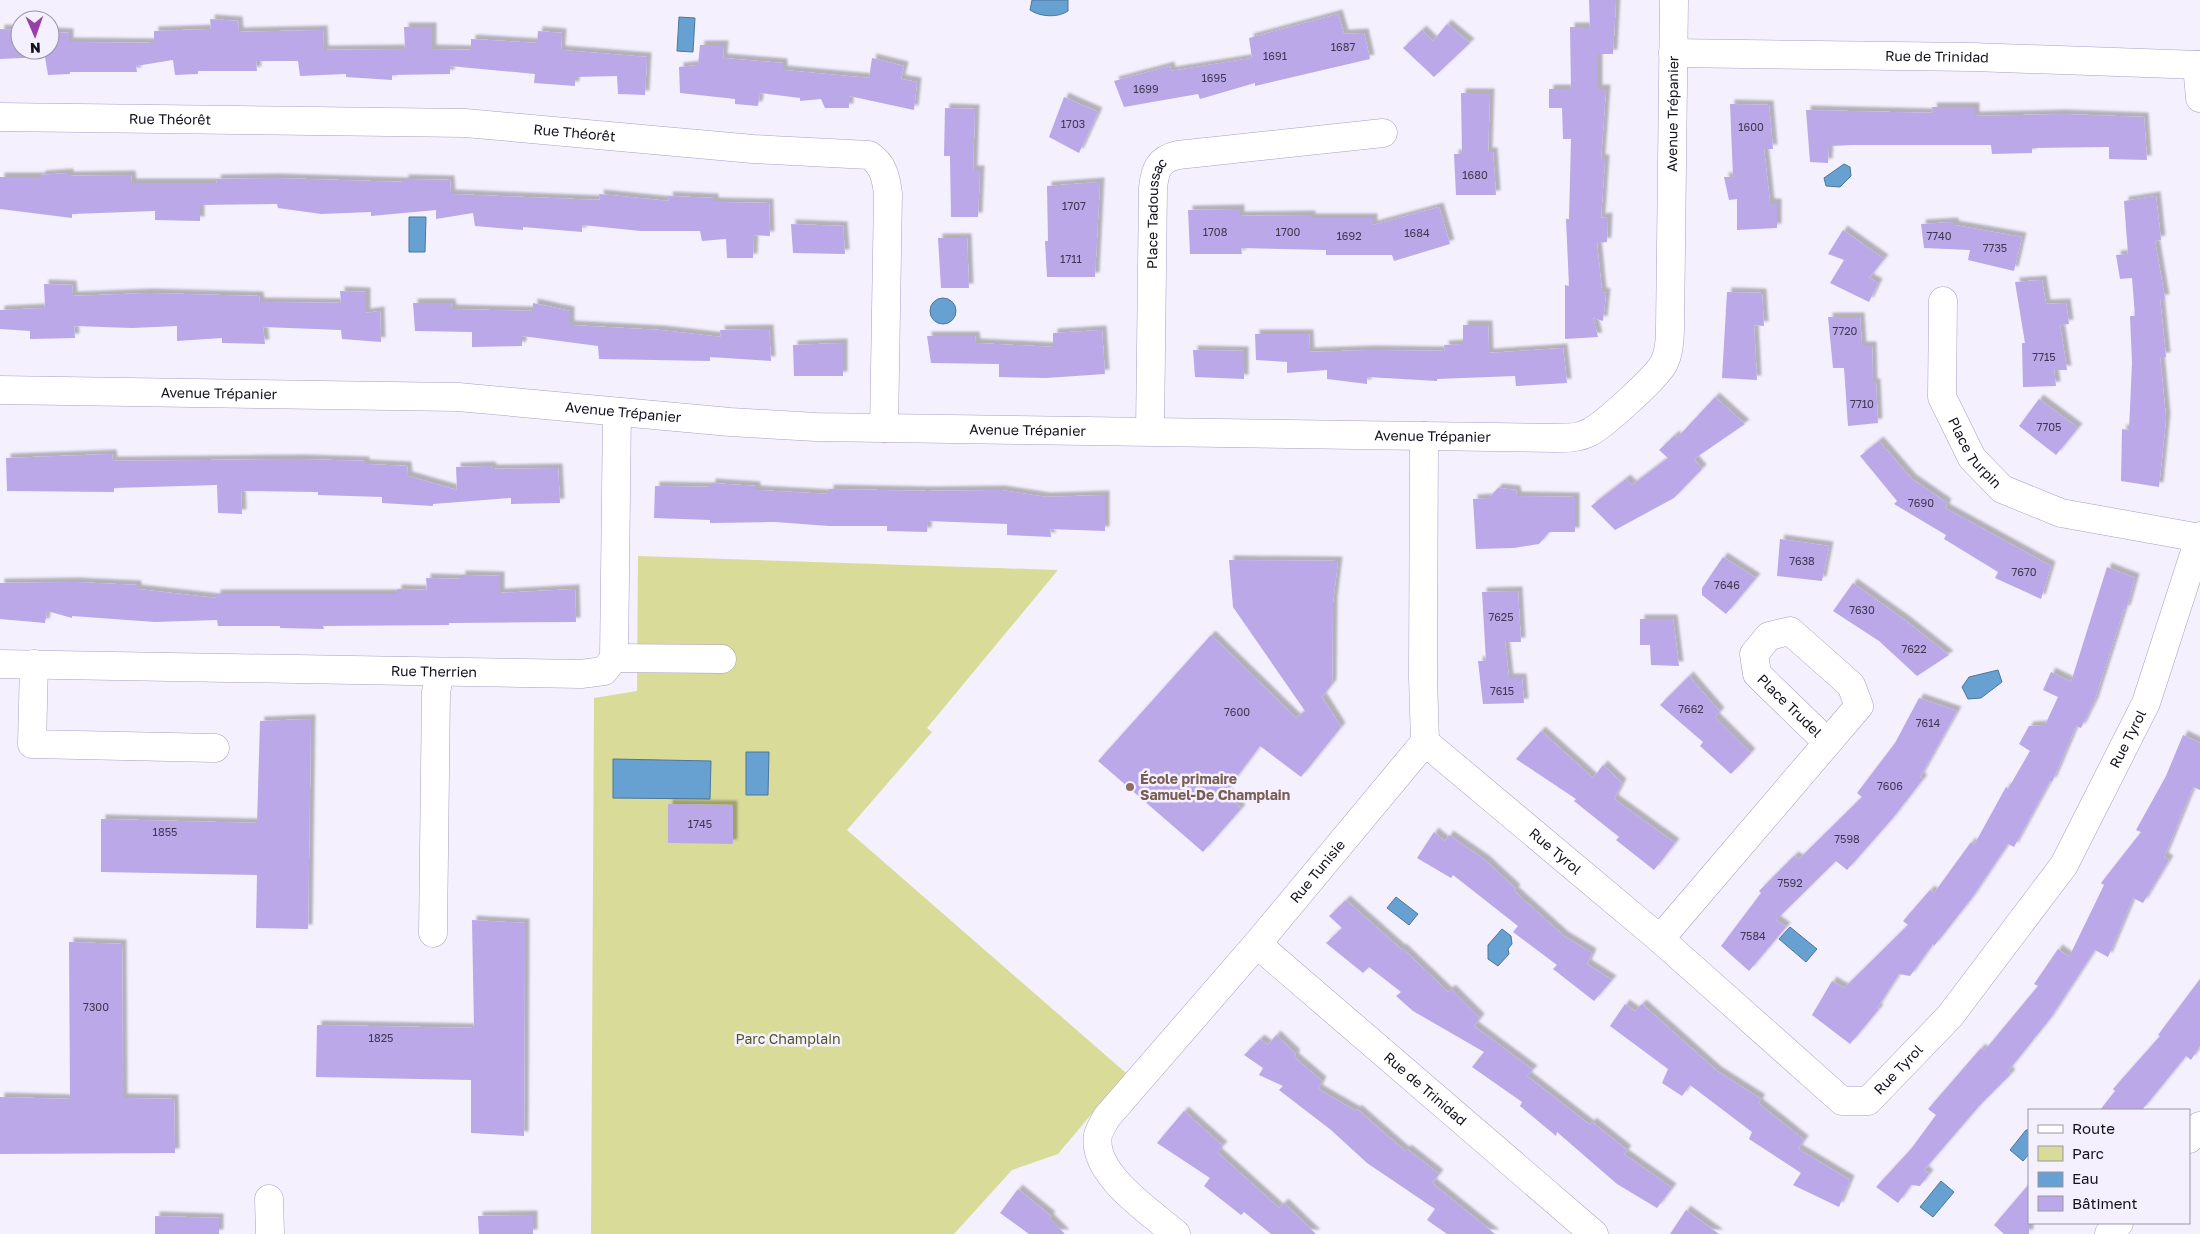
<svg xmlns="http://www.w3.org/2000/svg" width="2200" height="1234" font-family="'Golos Text',sans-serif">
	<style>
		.green { fill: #d8dc98 }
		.water { fill: #66a1d1; stroke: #4d769b }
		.building { fill: #baa8e9; filter: url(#shadow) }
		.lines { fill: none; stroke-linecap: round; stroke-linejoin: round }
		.minor-casing { stroke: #a8a0c0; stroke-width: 29 }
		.minor { stroke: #fff; stroke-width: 28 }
		.education-dot { fill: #8d6e63; stroke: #f4f0fe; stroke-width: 2 }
		.labels { text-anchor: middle; stroke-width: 5; stroke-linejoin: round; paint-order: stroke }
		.number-label { font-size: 11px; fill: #3e3750 }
		.street-label { font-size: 14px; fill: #14111d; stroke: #f4f0fe }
		.education-label { font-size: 14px; font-weight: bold; fill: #785e54; stroke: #f4f0fe; text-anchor: start }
		.park-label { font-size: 14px; fill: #545621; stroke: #f4f0fe }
	</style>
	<defs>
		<filter id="shadow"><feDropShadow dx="4.5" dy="-4.5" stdDeviation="1" flood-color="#0004"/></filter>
	</defs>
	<rect width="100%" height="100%" fill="#f4f0fe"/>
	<path class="green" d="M638,556L1058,570L927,728L932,732L847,830L1126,1073L1058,1154L1012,1170L954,1234H591L594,698L637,691Z"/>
	<path class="water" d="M1032,0H1068V11C1058,18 1040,17 1030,10Z
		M679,17L695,18L693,52L677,51Z
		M1844,164L1850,167L1851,176L1840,187L1826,186L1824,178Z
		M409,217H426L425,252H409Z
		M930 311a13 13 0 1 1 26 0a13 13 0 1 1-26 0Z
		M1998,670L2002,682L1981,698L1968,699L1962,687L1969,677Z
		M746,752H769L768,795H746Z
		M613,759L711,761L710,799L613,798Z
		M1396,897L1418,914L1409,925L1387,908Z
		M1790,927L1817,949L1806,962L1779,939Z
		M1502,929L1511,936L1512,944L1508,949L1509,954L1498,966L1488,959V945Z
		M2026,1130H2029V1154L2023,1161L2010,1150Z
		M1941,1181L1954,1192L1933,1217L1920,1207Z"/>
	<path class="building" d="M1589,0H1616L1613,54H1598V89H1606L1601,159H1605L1601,218L1608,217L1607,242L1597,243L1602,292L1606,293L1603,321L1593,318L1598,337L1565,339V285L1569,286L1566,219H1569L1571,139H1563L1562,108H1549V89H1571L1570,27H1590Z
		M1338,14L1344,34L1364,33L1370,59L1255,86V83L1200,99L1198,94L1124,107L1114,81L1170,66L1171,71L1252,58L1249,38Z
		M210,19L238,21L239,32L323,30L324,50L405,49L404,27H432V49L471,50V39L537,43L538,31L562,33L561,50L647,57L645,95L618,94L617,76L575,77V86L534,83L535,74L450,66V74L392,75V80L346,77V74L300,76L298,61H256L257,71H198V74L175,75L173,60L136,66L137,72H70V74L48,75L45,57L0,59V29L20,30V50H50V32L69,33V42L154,43V31L211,29Z
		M1447,24L1470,43L1434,77L1403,48L1422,30L1433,41Z
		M700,45H724L723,58L783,63V70L869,78L872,58L904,66L901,79L917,82L914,110L849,96V108H825L821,99L800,101V98L760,93L758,106L735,104V99L680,93L679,67L698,65Z
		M1461,93H1490L1488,152H1493L1496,195H1456L1454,154H1462Z
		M1064,97L1098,112L1079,153L1049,137Z
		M1730,104L1769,105L1773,149H1764L1770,203H1777V228L1737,230V199L1729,200L1724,177H1733Z
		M1932,107H1975V116L2061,114L2144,117L2147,160L2109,159V147L2032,148V153L1992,154L1991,145H1852L1829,146L1828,163L1810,162L1806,110L1933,113Z
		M945,108L975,109L973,170H980L978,217H951L950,156H944Z
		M69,173V176L131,175L132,183H217L216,179L275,178L404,182V179L450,180L451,194L600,200L599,194L669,201L668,196L714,198V202L769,203L770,236L754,235L753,258H727L726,239L702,241L700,231H641L582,225V232L523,227V230L475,226L473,213L436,219V210L371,216V212L321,214L278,208L277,204L200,205V221L155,220V211L72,214V218L0,209V177H41V175Z
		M1100,182L1095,277H1047L1045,241H1048L1047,186Z
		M2156,196L2161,240L2155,241L2165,299H2160L2166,357H2160L2166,418L2159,487L2121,481L2122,429L2129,430L2132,363L2130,316H2135L2132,278L2120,279L2116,255L2128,254L2124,201Z
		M1439,207L1450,244L1394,261L1392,255H1326V250L1241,248L1242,254H1190L1188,210L1240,209V216L1311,215V218H1373V225Z
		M1954,222V225L2022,237L2014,271L1968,260L1970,250L1924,248L1921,224Z
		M791,224L843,226L845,254L793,253Z
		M1843,230L1884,259L1869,278L1878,283L1869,302L1830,283L1844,260L1828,254Z
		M938,238H967L969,288H941Z
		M2042,280L2046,304L2066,303L2069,324L2060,325L2067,370H2054L2056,386L2023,387L2022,343H2025L2015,282Z
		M44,284L72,285L73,296L149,293L259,296L260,302L341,303L340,291L366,292V313L380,311L381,342L342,339L341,330L263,327L265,344L222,343V338L177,341V326L132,328L74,326L75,338L30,339V331L0,329V310L45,308Z
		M1727,292L1762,293L1764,326L1754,325L1757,380L1722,378Z
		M413,303H451L452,309L533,311V303L570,311V325L660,330L721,337L720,330L769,329L771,361L710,357V361L599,359L598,346L522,336V346L472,347V332L415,331Z
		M1828,317H1860L1862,346H1872L1873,383H1876L1878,423L1848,426L1844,368H1833Z
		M1463,325H1488L1489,353L1563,348L1567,383L1516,386L1515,376L1437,379V381L1367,377V384L1327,379V370L1287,373V362L1256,360L1255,334H1309L1310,352L1370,350L1445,351L1444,345L1463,344Z
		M1102,330L1105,374L1046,378L999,377V364L931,363L927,336H975L976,343L1053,347V333Z
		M843,343V376H794L793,345Z
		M1193,350L1244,351V379L1195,377Z
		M1715,397L1745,424L1694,459L1702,469L1674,498L1615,530L1591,506L1626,479L1632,485L1668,458L1659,450L1675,435L1677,438Z
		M2039,399L2078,428L2056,455L2019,426Z
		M1879,441L1912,479L1947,503L1945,508L2051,566L2041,599L1995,578L1998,572L1944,539L1946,535L1894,504L1897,501L1860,456Z
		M112,454L113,461L301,459L365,461V464L407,466L408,476L457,490L456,467L491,466L492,469L558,468L560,503L511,504V498L433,504V506L382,503V497L318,495V492L241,491L242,514L218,513L217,485L114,488V492L7,491L6,458Z
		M711,483L756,486V490L829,494V489L928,491L1001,490L1046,497L1105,495V531L1050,529L1051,537L1007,535V524L928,521L927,532L887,531V526H829L775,522L710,523V520L654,518L655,486L711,487Z
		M1498,488L1516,490L1517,496L1575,497V532H1549L1539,544L1514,548L1476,549L1473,499L1489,498Z
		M1780,539L1829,546L1822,581L1777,576Z
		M1723,557L1756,578L1726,614L1702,595V588Z
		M1229,560L1338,561L1333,602L1332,684L1322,697L1341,727L1301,777L1260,746L1226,791L1241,809L1203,852L1098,761L1211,635L1296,718L1305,711L1233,607Z
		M2107,567L2135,578L2126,610L2124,609L2094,702L2081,728L2076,726L2052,782L2050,781L2014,847L2008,844L1971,899L1934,946L1933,944L1910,976L1899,974L1877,1008L1879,1009L1850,1044L1812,1015L1832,981L1844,988L1908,925L1903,921L1930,890L1934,893L1971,842L1974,845L2006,787L2008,789L2030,751L2019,744L2029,726L2045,725L2058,697L2043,690L2051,672L2071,682Z
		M461,575L500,576V593L575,589L576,622L449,623V625L323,626L324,629L280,628V626H218L217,620L155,622L72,616V618L47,611L45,623L0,619V583L75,582L137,585V589L216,598V594H397V589L427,590L426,578L461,579Z
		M1853,583L1906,621L1949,655L1917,676L1879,641L1833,611Z
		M1518,591L1521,642H1505L1509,678H1522L1524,703L1483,704L1478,661H1486L1482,592Z
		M1640,619H1673L1679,666L1651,665L1650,645H1640Z
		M1689,676L1720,712L1715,717L1751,753L1731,774L1700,746L1703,742L1660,705Z
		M1919,698L1957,711L1920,777L1923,779L1892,819L1847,870L1836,861L1776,920L1786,927L1749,971L1721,946L1761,893L1759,891L1794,856L1799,859L1862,797L1857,793L1895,743Z
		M311,719L308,929L256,928L257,875L101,872V819L257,823L260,721Z
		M1541,731L1593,778L1603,765L1622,783L1614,799L1675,843L1654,870L1616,840L1619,837L1574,801L1576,799L1516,759Z
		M2183,735L2200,743V790L2193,787L2164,857L2169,860L2143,903L2133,898L2108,957L2095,950L2049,1020L2008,1071L2011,1074L1979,1106L1924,1170L1929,1174L1920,1186L1911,1185L1898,1203L1876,1187L1911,1149L1936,1115L1928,1109L1981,1048L1984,1051L2038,986L2034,984L2058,949L2069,957L2104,885L2101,883L2141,832L2136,830L2166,776Z
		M668,804L733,805V844L668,843Z
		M1434,832L1445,841L1449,835L1485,860L1516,889L1514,891L1564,936L1592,953L1587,964L1612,980L1594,1001L1553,969L1557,965L1513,932L1518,926L1453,875L1451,878L1417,858Z
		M1346,900L1401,949L1402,948L1448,992L1451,989L1480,1018L1474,1026L1533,1070L1527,1076L1590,1125L1592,1122L1627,1150L1624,1154L1672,1188L1657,1208L1617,1184L1557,1132L1556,1136L1520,1106L1522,1102L1472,1067L1484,1052L1413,1011L1396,996L1401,992L1369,967L1363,973L1326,943L1342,928L1329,916Z
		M472,920L525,923L524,1136L471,1133V1080L316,1077L317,1025L474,1028Z
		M69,942L122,944L123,1098L174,1099L175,1153L0,1154V1097L70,1099Z
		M2200,979V1046L2191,1060L2186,1056L2142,1110H2100L2115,1091L2113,1089L2160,1036L2158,1035Z
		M1625,1004L1635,1011L1642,1004L1717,1071L1761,1099L1758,1103L1804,1140L1798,1149L1850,1180L1839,1207L1793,1185L1801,1173L1749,1139L1752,1132L1690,1085L1682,1096L1662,1083L1668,1069L1610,1026Z
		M1276,1035L1296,1054L1294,1057L1322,1081L1318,1089L1356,1111L1357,1109L1405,1151L1407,1149L1439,1174L1432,1183L1495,1234H1447L1427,1220L1435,1209L1367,1163L1331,1130L1279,1090L1283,1086L1259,1075L1263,1068L1244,1055L1260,1039L1268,1045Z
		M1184,1111L1223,1146L1217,1152L1279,1208L1284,1203L1316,1234H1271L1244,1212L1241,1215L1204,1186L1210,1178L1157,1143Z
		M2029,1184V1234H2004L1994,1225Z
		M1018,1189L1051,1216L1049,1218L1065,1234H1029L1000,1213Z
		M1686,1210L1719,1234H1670Z
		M533,1215V1234H479L478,1216Z
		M155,1216L219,1218V1234H155Z"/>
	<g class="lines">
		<g class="minor-casing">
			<g id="minor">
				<path id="s1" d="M1673,53L1973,57L2200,65"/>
				<path d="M2197,65L2200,98"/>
				<path id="s2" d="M0,117L465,123L753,149L869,155C883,164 886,177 888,194L884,428"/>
				<path id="s3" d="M1943,301L1942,397L1972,458L2002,489L2061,513L2200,538"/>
				<path id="s4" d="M0,390L458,397L730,422L816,427L1556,438C1568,438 1579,438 1590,432C1604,425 1657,377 1664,363C1669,353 1670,340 1670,329L1674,0"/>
				<path id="s5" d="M1150,431L1153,188C1155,169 1159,159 1178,155L1383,133"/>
				<path d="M614,658L722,659"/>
				<path id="s6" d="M0,664L581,674L604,671L614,658L617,412"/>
				<path d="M34,664L32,744L215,748"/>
				<path id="s7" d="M1425,742L1660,939L1842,1101H1868L1950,1016L2064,865L2146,703L2200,536"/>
				<path d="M433,933L436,692L440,672"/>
				<path id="s8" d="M1660,939L1859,706L1851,685L1790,631L1769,636L1754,654L1757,674L1827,742"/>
				<path id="s9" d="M1257,944L1594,1234"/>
				<path d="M2189,1139L2200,1126"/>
				<path d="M269,1199L270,1234"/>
				<path id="s10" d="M1176,1234C1151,1212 1091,1174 1098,1135C1099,1130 1104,1123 1106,1118L1257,944L1425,742L1423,677L1424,436"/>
				<path d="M2109,1234L2119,1223"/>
			</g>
		</g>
		<use href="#minor" class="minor"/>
	</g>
	<circle class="education-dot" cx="1130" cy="787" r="5"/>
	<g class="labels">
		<g class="number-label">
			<text x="1343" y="51">1687</text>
			<text x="1275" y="60">1691</text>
			<text x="1214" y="82">1695</text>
			<text x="1146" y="93">1699</text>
			<text x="1073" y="128">1703</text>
			<text x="1751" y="131">1600</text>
			<text x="1475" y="179">1680</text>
			<text x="1074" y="210">1707</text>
			<text x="1215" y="236">1708</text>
			<text x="1288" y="236">1700</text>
			<text x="1417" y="237">1684</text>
			<text x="1349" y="240">1692</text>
			<text x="1939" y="240">7740</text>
			<text x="1995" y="252">7735</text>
			<text x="1071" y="263">1711</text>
			<text x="1845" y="335">7720</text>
			<text x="2044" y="361">7715</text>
			<text x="1862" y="408">7710</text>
			<text x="2049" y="431">7705</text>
			<text x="1921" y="507">7690</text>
			<text x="1802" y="565">7638</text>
			<text x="2024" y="576">7670</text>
			<text x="1727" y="589">7646</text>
			<text x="1862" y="614">7630</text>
			<text x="1501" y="621">7625</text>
			<text x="1914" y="653">7622</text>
			<text x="1502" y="695">7615</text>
			<text x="1691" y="713">7662</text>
			<text x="1237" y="716">7600</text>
			<text x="1928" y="727">7614</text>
			<text x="1890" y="790">7606</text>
			<text x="700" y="828">1745</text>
			<text x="165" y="836">1855</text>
			<text x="1847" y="843">7598</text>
			<text x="1790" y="887">7592</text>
			<text x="1753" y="940">7584</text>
			<text x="96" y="1011">7300</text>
			<text x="381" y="1042">1825</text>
		</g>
		<g class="street-label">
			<text dy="5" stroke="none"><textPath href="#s1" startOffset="264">Rue de Trinidad</textPath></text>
			<text dy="5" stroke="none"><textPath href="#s4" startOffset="1944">Avenue Trépanier</textPath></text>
			<text dy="5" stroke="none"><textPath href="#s2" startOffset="170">Rue Théorêt</textPath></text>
			<text dy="5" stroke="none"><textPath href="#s2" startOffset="575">Rue Théorêt</textPath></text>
			<text dy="5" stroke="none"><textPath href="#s5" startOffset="218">Place Tadoussac</textPath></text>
			<text dy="5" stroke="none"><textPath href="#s4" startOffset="219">Avenue Trépanier</textPath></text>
			<text dy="5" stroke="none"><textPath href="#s4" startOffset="624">Avenue Trépanier</textPath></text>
			<text dy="5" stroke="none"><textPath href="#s4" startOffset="1029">Avenue Trépanier</textPath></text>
			<text dy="5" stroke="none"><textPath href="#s4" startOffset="1434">Avenue Trépanier</textPath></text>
			<text dy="5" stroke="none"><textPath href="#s3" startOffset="161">Place Turpin</textPath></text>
			<text dy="5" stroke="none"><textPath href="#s6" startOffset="434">Rue Therrien</textPath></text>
			<text dy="5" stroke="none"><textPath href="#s8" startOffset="521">Place Trudel</textPath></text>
			<text dy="5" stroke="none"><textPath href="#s7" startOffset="1025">Rue Tyrol</textPath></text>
			<text dy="5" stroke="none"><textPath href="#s7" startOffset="170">Rue Tyrol</textPath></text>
			<text dy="5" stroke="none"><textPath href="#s10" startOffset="475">Rue Tunisie</textPath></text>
			<text dy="5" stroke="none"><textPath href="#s7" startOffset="620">Rue Tyrol</textPath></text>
			<text dy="5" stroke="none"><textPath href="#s9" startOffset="222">Rue de Trinidad</textPath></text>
		</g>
		<g class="education-label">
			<text x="1140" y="784">École primaire<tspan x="1140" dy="16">Samuel-De Champlain</tspan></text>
		</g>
		<g class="park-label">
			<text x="788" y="1044">Parc Champlain</text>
		</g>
	</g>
	<rect x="2028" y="1109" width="162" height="115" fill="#f4f0fe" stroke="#9a97a4"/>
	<rect x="2038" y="1125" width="25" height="8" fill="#ffffff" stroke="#9a97a4"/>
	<text x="2072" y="1134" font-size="15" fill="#14111d">Route</text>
	<rect x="2038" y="1146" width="25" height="15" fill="#d8dc98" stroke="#9a97a4"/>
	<text x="2072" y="1159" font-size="15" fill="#14111d">Parc</text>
	<rect x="2038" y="1172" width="25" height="15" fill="#66a1d1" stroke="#9a97a4"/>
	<text x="2072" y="1184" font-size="15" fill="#14111d">Eau</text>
	<rect x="2038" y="1196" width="25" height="15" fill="#baa8e9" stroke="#9a97a4"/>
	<text x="2072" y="1209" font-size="15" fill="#14111d">Bâtiment</text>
	<g transform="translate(35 35) rotate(178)"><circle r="24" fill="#f4f0fe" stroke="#9a97a4"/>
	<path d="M0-4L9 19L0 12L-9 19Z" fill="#9a3fa9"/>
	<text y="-8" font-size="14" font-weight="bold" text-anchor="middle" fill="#14111d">N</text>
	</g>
</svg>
